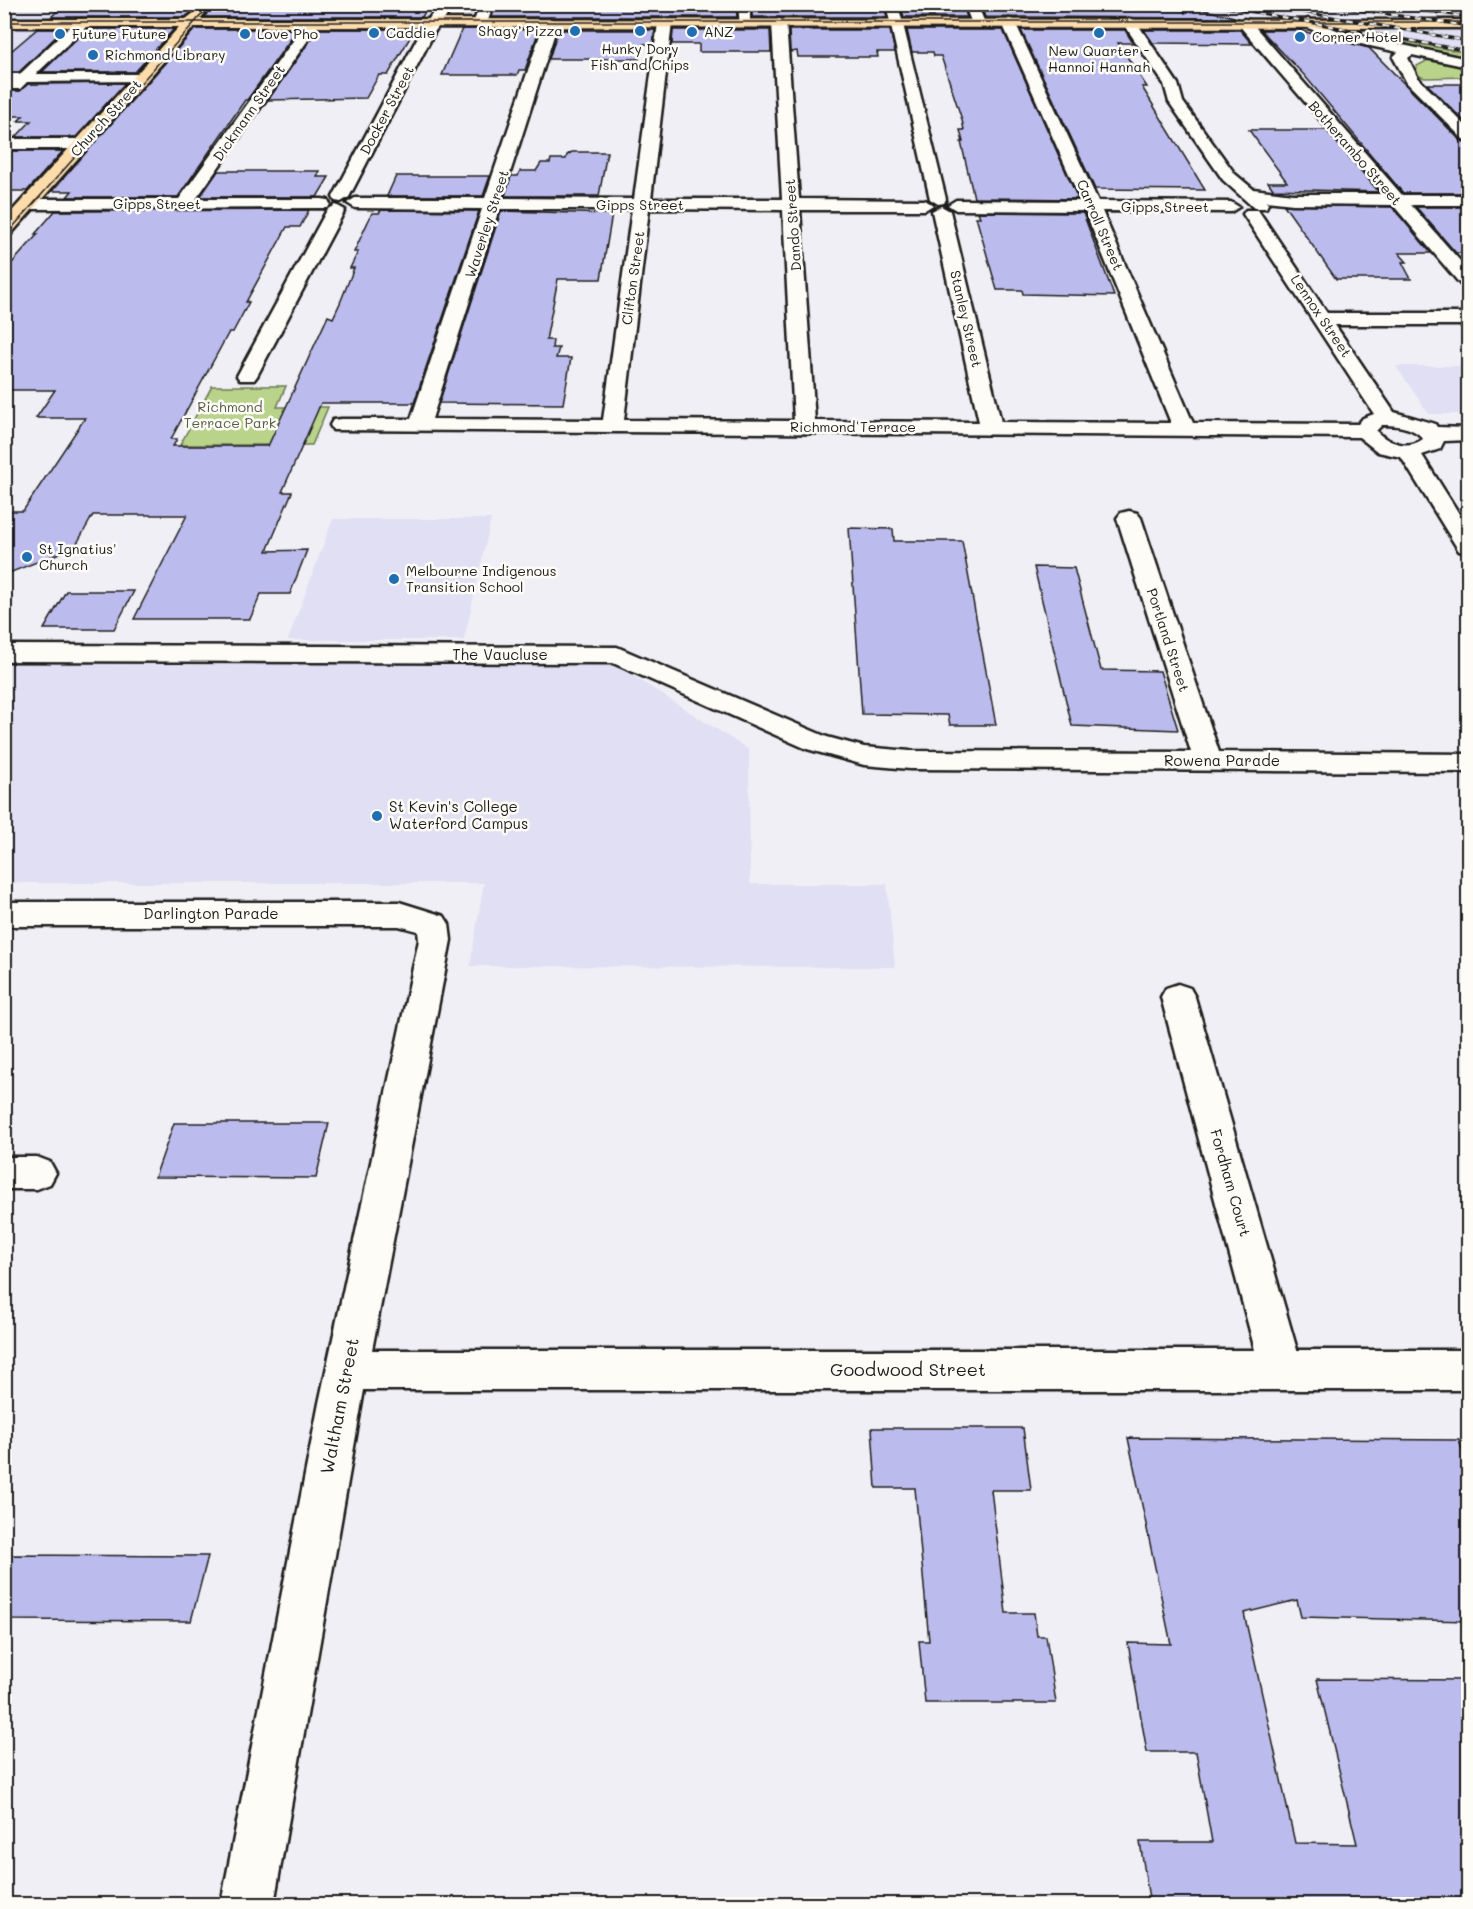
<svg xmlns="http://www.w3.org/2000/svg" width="1473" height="1909" font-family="Mali,sans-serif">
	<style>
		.built { fill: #e0dff3 }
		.green { fill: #b9d38b; stroke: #6a7854; stroke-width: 1.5 }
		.building { fill: #bbbbed; stroke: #1c1c1c; stroke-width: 1.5 }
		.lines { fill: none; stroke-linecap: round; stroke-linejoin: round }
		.highway-tunnel { stroke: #d0cfd4; stroke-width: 14; stroke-dasharray: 14 7; stroke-linecap: butt }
		.minor-casing { stroke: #1c1c1c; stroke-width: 5 }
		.major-casing { stroke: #1c1c1c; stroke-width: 5 }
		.minor { fill: #fdfcf7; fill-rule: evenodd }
		.major { fill: #fddcac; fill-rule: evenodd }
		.tram { stroke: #1c1c1c; stroke-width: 1.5 }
		.rail-casing { stroke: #1c1c1c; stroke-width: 3 }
		.rail { stroke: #fdfcf7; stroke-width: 2; stroke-dasharray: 6; stroke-linecap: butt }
		.poi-dot { fill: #1f6fb2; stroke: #fdfcf7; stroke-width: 2 }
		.labels { text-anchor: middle; stroke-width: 5; stroke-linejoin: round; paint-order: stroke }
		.far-poi-label { font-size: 14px; fill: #1c1c1c; stroke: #fdfcf7; text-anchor: start }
		.far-street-label { font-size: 14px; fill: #1c1c1c; stroke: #fdfcf7 }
		.far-park-label { font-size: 14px; fill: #535c43; stroke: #fdfcf7 }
		.street-label { font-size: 15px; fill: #1c1c1c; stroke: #fdfcf7 }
		.poi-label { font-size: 15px; fill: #1c1c1c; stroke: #fdfcf7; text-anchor: start }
		.near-street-label { font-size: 18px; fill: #1c1c1c; stroke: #fdfcf7 }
	</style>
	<rect width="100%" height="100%" fill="#f0eff5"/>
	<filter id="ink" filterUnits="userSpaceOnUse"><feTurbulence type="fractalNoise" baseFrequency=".0167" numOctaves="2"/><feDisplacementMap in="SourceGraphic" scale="12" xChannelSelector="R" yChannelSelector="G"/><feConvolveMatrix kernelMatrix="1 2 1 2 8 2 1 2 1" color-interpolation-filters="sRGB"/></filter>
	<g filter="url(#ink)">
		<path class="built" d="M229,4H1391L1468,15L233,18L221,13Z
			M4,5H183L172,17H5Z
			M4,29H169L106,86L5,84Z
			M1343,31H1468V53L1365,34Z
			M1396,366H1468V414H1429Z
			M333,519H491L464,640H288Z
			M5,662L613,663L749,750L750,884H887L895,967L470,966L484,883H5Z"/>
		<path class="green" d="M1365,34L1468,53V59Z
			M1428,60L1468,66V77L1425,78L1416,75L1417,66Z
			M212,386H286L277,407H328L312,445H180Z"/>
		<path class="building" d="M65,4H429L422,17H205L207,13L199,7L185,17H51Z
			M496,4H736L737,17H492Z
			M752,4H884L887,17H752Z
			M900,4H962L967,17H904Z
			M980,4H1179L1185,13L1196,8L1239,18L985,17Z
			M37,29H64L19,72H4V57Z
			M87,29H174L135,72H42Z
			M195,29H298L247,100H245L178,197H67L72,191H52Z
			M318,29H415L388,75H379L366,98L268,100Z
			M462,29L539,30L525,70H519L517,75H442Z
			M558,30H655L653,44H643L639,59H549Z
			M673,30H770L771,52H699V44H672Z
			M789,30H890L895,52H877L878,57H798L797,51L790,52Z
			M907,30H1003L1078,199L974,198L961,142H963L960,130H964L962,120L941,56H934L933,52H912Z
			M1021,30H1125L1133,43H1118L1147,87H1142L1205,190L1095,189Z
			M1144,30H1240L1252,44L1153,43Z
			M1261,30H1298L1369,48L1461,141L1468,143V193H1403L1304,75Z
			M125,83L76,137H16L31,121H18L23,116H4V84L10,91H20L28,84Z
			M1427,84H1468V125Z
			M1249,130H1326L1379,192L1273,189L1268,182H1287Z
			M4,151H63L27,191H4Z
			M572,152H607L599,196H505L511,176H518L520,171H536L541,163H550L551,159H566L567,155Z
			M218,171H320L317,177H329L317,197H200Z
			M396,176H490L483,196H387Z
			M1284,205L1392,207L1431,253H1399L1407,262H1402L1411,279H1336Z
			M1416,207H1468V253H1456Z
			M309,210L300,227H287L246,302H249L233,332H229L171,439H177L173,446H268L328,316L333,318L340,303L354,268H350L358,252H354L372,213H379L381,210L479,211L414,403H321L282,492H292L267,551L307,550L290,594H261L250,619H134L187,515H93L75,547L4,575V511H23L85,418H36L55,390H4V272L38,234H35L55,211Z
			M501,211L612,214L601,279H558L546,340H553L552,348H559L556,358H571L563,404L439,403Z
			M978,212L1083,213L1114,296L1023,294L1022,290H997L976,217H980Z
			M849,528L893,529L894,541H962L996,725H950L948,715L862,714Z
			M1034,567L1074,568L1101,670L1160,671L1178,730L1072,726Z
			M66,591H134L114,629H44Z
			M174,1123H329L316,1178L155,1177Z
			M872,1428H1023L1031,1490H991L1006,1613H1034L1037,1636H1046L1056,1703H925L919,1641H929L915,1488H876Z
			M1128,1438L1459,1440L1468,1468V1621L1301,1617L1297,1600L1244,1613L1295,1843L1357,1844L1317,1679L1468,1680V1905H1150L1140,1842H1212L1196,1752H1147L1128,1643L1171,1644Z
			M4,1555L208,1556L191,1621L4,1620Z"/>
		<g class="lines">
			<path class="highway-tunnel" d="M1419,4L1468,6"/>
			<g class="minor-casing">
				<path id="minor" d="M439,4H452L446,17L435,31L349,197L341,202L335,201L333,197L422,29Z
					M481,4H494L487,23L480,27L473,23Z
					M738,4H750V26H740Z
					M886,4H898L946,199L944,203L938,204L930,199Z
					M964,4H977L985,23L983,26H973Z
					M82,19L89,23L87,26L36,74H141L148,78L146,81L27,82L20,89H10L8,86L11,82H4V74H20L77,20Z
					M313,19L320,23L196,199H322L328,200L330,204L328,208L29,209L21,204L29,199H179L308,20Z
					M551,19L558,23L502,198L634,199L658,23L665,19L672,23L651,199H782L772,23L779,19L786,23L799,199L925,200L933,205L925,210H800L815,421L979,422L932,211L941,206L950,211L1001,422L1171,423L1085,211L956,210L948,205L956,200L1081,201L1002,23L1009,19L1014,20L1098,201L1231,202L1239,207L1231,212L1102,211L1193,423L1358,424L1363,418L1374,414L1243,214L1246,210H1258L1327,313H1468V325H1335L1394,412L1435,424L1437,427L1468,428V440L1444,441L1440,449L1422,455L1468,528V553L1459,551L1401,457L1378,452L1359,437L333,430L330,425L333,420L341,419H411L482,209L355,208L347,203L355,198H485L544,23ZM499,209H632L603,420L432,419ZM649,209L783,210L794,421L624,420ZM1382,425C1395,425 1415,427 1423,439C1408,450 1388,443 1376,431Z
					M1130,19L1135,20L1178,84L1183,102L1235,174L1253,189L1293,194H1384L1237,23L1244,19L1249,20L1402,195H1468V205H1411L1468,270V286L1461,285L1393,205L1293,204L1266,201L1268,204L1266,208H1254L1223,180L1169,102L1164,84L1123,23Z
					M1308,19L1342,32L1468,59V67L1412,55L1408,58L1418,78L1468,128V141L1463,139L1407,83L1393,57L1398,52L1333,38L1303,26L1301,23Z
					M4,139H83L91,144L83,149H4Z
					M336,205L345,210L257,376L254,380H240L237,376L327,210Z
					M1129,511L1137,513L1141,518L1219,752L1468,754V772L910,769L864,765L807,749L613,663L4,661V645L617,647L827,737L864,747L910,751L1191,752L1117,518L1121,513Z
					M4,902H399L444,916L449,924L451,940L372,1350H1255L1161,997L1166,988L1178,984L1190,988L1195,997L1297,1350H1468V1390H364L274,1904H221L319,1403L419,940L418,931L399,926H4Z
					M4,1157H37L50,1162L56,1173L50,1184L37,1189H4Z"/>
			</g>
			<g class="major-casing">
				<path id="major" d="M199,9L205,13L200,19L1468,20V28L194,27L10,235L4,236V220L179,27H4V19H186Z"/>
			</g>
			<use href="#minor" class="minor"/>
			<use href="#major" class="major"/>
			<path class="tram" d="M4,22H1468
				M4,237L211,4"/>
			<g class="rail-casing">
				<path id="rail" d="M1210,4L1468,51
					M1320,4L1468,26
					M1382,5L1468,17
					M1276,7L1468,41"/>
			</g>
			<use href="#rail" class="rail"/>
		</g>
	</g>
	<g class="poi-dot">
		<circle cx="575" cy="31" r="6"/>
		<circle cx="640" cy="31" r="6"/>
		<circle cx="692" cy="32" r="6"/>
		<circle cx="374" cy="33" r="6"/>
		<circle cx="1099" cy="33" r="6"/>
		<circle cx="60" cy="34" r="6"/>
		<circle cx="245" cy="34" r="6"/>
		<circle cx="1300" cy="37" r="6"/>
		<circle cx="93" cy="55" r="6"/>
		<circle cx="27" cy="557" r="6"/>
		<circle cx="394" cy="579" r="6"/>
		<circle cx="377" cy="816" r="6"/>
	</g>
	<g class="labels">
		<g class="far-poi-label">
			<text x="563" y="36" text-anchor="end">Shagy' Pizza</text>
			<text x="704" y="37">ANZ</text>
			<text x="386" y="38">Caddie</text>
			<text x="72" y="39">Future Future</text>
			<text x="257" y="39">Love Pho</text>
			<text x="1312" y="42">Corner Hotel</text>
			<text x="640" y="54" text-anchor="middle">Hunky Dory<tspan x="640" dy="16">Fish and Chips</tspan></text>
			<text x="1099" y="56" text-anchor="middle">New Quarter -<tspan x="1099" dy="16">Hannoi Hannah</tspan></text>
			<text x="105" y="60">Richmond Library</text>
			<text x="39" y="554">St Ignatius'<tspan x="39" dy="16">Church</tspan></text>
			<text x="406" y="576">Melbourne Indigenous<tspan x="406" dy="16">Transition School</tspan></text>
		</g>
		<g class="far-street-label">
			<text transform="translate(387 110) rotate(-62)" y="5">Docker Street</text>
			<text transform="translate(249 113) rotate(-55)" y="5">Dickmann Street</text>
			<text transform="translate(106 118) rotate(-48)" y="5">Church Street</text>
			<text transform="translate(1355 153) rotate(49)" y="5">Botherambo Street</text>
			<text x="157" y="209">Gipps Street</text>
			<text x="640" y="210">Gipps Street</text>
			<text x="1165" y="212">Gipps Street</text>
			<text transform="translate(487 224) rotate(-72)" y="5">Waverley Street</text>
			<text transform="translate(793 225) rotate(-94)" y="5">Dando Street</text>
			<text transform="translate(1100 225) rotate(67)" y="5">Carroll Street</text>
			<text transform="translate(633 278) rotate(-82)" y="5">Clifton Street</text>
			<text transform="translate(1321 316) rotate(56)" y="5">Lennox Street</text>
			<text transform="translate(966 319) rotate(77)" y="5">Stanley Street</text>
			<text x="853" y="432">Richmond Terrace</text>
			<text transform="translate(1168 640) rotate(72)" y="5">Portland Street</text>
		</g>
		<g class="far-park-label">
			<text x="230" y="412">Richmond<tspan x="230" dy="16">Terrace Park</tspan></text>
		</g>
		<g class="street-label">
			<text x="500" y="660">The Vaucluse</text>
			<text x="1222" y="766">Rowena Parade</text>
			<text x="211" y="919">Darlington Parade</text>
			<text transform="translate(1230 1183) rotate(74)" y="5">Fordham Court</text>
		</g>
		<g class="poi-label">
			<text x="389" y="812">St Kevin's College<tspan x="389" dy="17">Waterford Campus</tspan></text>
		</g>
		<g class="near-street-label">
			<text x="908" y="1376">Goodwood Street</text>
			<text transform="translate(340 1406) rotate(-79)" y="6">Waltham Street</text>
		</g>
	</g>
	<rect width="1473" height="1909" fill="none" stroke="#fdfcf7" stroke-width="24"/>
	<rect x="12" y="12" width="1449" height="1885" fill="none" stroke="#1c1c1c" stroke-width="2" filter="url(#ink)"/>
</svg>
